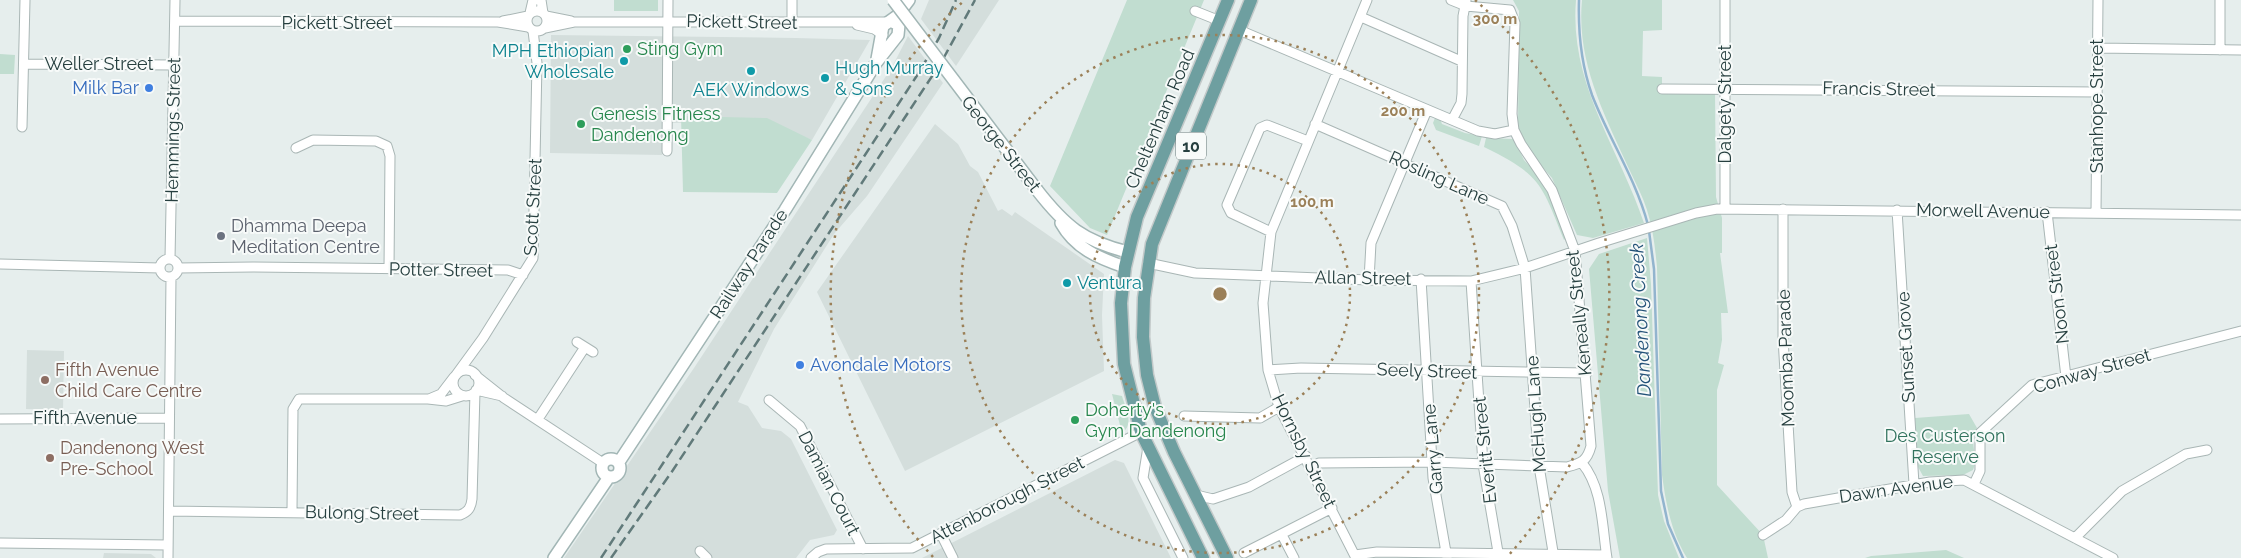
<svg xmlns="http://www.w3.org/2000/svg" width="2241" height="558" font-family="Raleway,sans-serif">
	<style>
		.built { fill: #d4dedc }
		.green { fill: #c1ddd0 }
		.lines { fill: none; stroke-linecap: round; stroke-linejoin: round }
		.stream { stroke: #92b4ce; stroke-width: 2.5 }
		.street-casing { stroke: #a9b6b5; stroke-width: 11 }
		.secondary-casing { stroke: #a2b6b5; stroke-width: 14 }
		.primary-casing { stroke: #c2c9c9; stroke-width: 15 }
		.street { stroke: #fff; stroke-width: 9 }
		.secondary { stroke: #fff; stroke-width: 11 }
		.primary { stroke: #6e9fa0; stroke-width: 12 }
		.rail { stroke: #617a7a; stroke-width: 2.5; stroke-dasharray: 10 5; stroke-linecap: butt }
		.secondary-bridge-casing { stroke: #a2b6b5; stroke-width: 14; stroke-linecap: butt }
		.secondary-bridge { stroke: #fff; stroke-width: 11 }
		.ring { fill: none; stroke: #9b8058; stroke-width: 2.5; stroke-dasharray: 2.5 5 }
		.leisure-dot { fill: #2e9e5b; stroke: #f7faf9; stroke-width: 2 }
		.culture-dot { fill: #0f9aa8; stroke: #f7faf9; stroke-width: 2 }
		.shop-dot { fill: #3f7fe0; stroke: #f7faf9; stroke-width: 2 }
		.worship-dot { fill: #6b7280; stroke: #f7faf9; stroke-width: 2 }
		.education-dot { fill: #8d6e63; stroke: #f7faf9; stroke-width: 2 }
		.labels { text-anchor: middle; stroke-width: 4; stroke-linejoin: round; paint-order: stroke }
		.shield { fill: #f7faf9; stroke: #657777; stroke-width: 1 }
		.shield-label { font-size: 16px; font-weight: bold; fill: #263f3f }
		.street-label { font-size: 18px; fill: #263f3f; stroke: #f7faf9 }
		.leisure-label { font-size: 18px; fill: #27864d; stroke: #f7faf9; text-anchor: start }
		.culture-label { font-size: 18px; fill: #0d838f; stroke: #f7faf9; text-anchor: start }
		.shop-label { font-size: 18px; fill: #366cbe; stroke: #f7faf9; text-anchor: end }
		.worship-label { font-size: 18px; fill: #5b616d; stroke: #f7faf9; text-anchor: start }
		.education-label { font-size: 18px; fill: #785e54; stroke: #f7faf9; text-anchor: start }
		.park-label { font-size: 18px; fill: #32735e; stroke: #f7faf9 }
		.water-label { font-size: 19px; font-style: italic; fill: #235278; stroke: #f7faf9 }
		.centre { fill: #9b8058; stroke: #f7faf9; stroke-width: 2.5 }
		.ring-label { font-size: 15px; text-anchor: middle; font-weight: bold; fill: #9b8058; stroke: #f7faf9; stroke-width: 4; stroke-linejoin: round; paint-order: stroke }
	</style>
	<rect width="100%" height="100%" fill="#e6eeed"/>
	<path class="built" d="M929,0H999L956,66L921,19Z
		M551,35L796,38L870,40L812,140L767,122L663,123L662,155L550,153Z
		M908,36L943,83L867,196L834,234L774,329L738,402L748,406L762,428L781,431L791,439L837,530L834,535L810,540L796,558H564L694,368L892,67Z
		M935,124L958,144L970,166L978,172L998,211L1002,209L1012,216L1015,212L1104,274L1102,315L1104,371L905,471L817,292Z
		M27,350L64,351L63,410L26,409Z
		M1115,460L1124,463L1171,558H922Z
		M104,553L151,554L156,558H103Z"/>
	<path class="green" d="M614,0H658V11H614Z
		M1127,0H1204L1107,235L1090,228L1050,186Z
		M1513,0H1576C1569,84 1619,148 1644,223L1593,238L1577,235L1552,178L1530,153L1518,127L1519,11Z
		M1582,0H1662V30L1643,31L1642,76L1662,77V93L1715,91L1716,197L1722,218V253H1720L1728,313H1721L1722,340L1718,363L1724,365L1717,390V485L1763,535L1768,558H1687C1671,532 1666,504 1662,475L1657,267C1655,247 1653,228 1647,210C1643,197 1636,184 1630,171C1605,116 1576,62 1582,0Z
		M0,54L15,55L14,74H0Z
		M681,116L767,118L812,140L777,193L683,192Z
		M1435,118L1440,119L1442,124L1465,133L1482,136L1479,146L1436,130L1433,123Z
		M1486,138L1514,139L1524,160L1540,177L1549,192L1567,236L1564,240C1541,183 1541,175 1484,147Z
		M1647,238L1651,284L1658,495L1664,521L1679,558H1620L1608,491L1589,269L1599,254Z
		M1112,394L1122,396C1125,407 1135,424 1122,433Z
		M1969,414L1977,428C1968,441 1979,457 1973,470L1963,475L1923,476L1917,465L1915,418Z
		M1946,550L1964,558H1865L1871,556Z"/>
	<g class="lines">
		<path class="stream" d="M1579,0C1578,32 1581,64 1592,95C1609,139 1636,179 1648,225
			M1649,231L1654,269L1661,491L1668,524L1683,558"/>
		<g class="street-casing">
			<path id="street" d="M541,0L543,13
				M792,0V23
				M527 21a10 10 0 1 1 20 0a10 10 0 1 1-20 0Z
				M1195,11L1220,21
				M530,13L533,0
				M546,16L571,21
				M1361,17L1461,61
				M175,21L498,22L528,27
				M503,21L528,16
				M857,25L874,29L883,35
				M545,28L574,22H889
				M1239,30L1478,131L1495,134L1514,130
				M2097,48L2241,50
				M2220,50V0
				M24,64L174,65
				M1662,89L2097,92
				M1452,120L1461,103L1462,94L1463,16L1466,1
				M1315,124L1502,206L1512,226L1525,268L1539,466L1554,558
				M22,127L25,0
				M296,148L313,140L376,141L387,146L390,156L389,269
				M667,151L668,0
				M1725,208V0
				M1783,209V338L1792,492L1797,507
				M1897,210L1914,484
				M2047,212L2066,377
				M2096,213L2098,0
				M1271,232L1231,213L1227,205L1260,128L1267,125L1308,141
				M170,259L175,0
				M160 268a9 9 0 1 1 18 0a9 9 0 1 1-18 0Z
				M1148,263L1195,273L1369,280L1471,281L1525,268L1599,243L1696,213L1717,209L2241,215
				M0,264L160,268
				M178,268L253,267L508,270L523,275
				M1421,279L1433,478L1447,558
				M1369,280L1371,243L1427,110
				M1471,281L1483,464L1499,558
				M577,342L593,352
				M1268,370L1301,368L1587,373
				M453 383a13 13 0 1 1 26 0a13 13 0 1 1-26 0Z
				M456,375L483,338L533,258L537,63L533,31
				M475,375L504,398L603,463
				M476,390L502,396
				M429,399L441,394L454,377
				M769,400L800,426L863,549
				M1184,416L1260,418L1279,407
				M0,419L169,418
				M538,419L585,347
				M1148,447L1143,478L1183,558
				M1582,463C1603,488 1602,527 1607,558
				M1312,468L1319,463L1432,462L1567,467C1582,463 1587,461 1591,446L1575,251L1552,190L1521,144L1514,130L1512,114L1515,23L1510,10L1466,6L1451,0
				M1974,484L1980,471V433L2032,385L2241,331
				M1196,495L1213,499L1249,487L1306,456
				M169,511L460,515C468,512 471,508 472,499L475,392
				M292,511L293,409L299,399H428L446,401L462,396
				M941,534L953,558
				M1282,535L1294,558
				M1763,535L1786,520L1797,507L1804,504L1930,482L1964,480L2113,558
				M2075,538L2122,491L2186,454L2207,450
				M0,543L168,545
				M700,551L707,558
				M1244,553L1332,508
				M1355,555L1377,552L1606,555
				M168,558L171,277
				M811,558L818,552L826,549L912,548L1141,432
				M1356,558L1279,407L1268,370L1263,303L1271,232L1367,0"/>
		</g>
		<g class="secondary-casing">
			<path id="secondary" d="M877,59L883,26L897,16L909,0
				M1037,190C1065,226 1083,241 1128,252
				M1061,223C1075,248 1098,258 1125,267
				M602 468a9 9 0 1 1 18 0a9 9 0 1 1-18 0Z
				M619,462L785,210L876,63L898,35L899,25L890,21
				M554,558L609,477"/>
		</g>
		<g class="primary-casing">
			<path id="primary" d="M1203,558L1141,432L1124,364L1121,303L1125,267L1137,217L1228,0
				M1227,558L1174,452L1155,407L1147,375L1143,337L1144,298L1152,244L1251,0"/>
		</g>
		<use href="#street" class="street"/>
		<use href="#secondary" class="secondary"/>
		<use href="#primary" class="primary"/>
		<path class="rail" d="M601,558L918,74L939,38L956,0
			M611,558L673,470L942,61L975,0"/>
		<g class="secondary-bridge-casing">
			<path id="secondary-bridge" d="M893,0L1037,190"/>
		</g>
		<use href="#secondary-bridge" class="secondary-bridge"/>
	</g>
	<g class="ring">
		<circle cx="1220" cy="294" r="130"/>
		<circle cx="1220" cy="294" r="259"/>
		<path d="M933 557A389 389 0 0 1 965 0M1475 0A389 389 0 0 1 1507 557"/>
	</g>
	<g class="leisure-dot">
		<circle cx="627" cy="49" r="5"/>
		<circle cx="581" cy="124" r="5"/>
		<circle cx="1075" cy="420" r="5"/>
	</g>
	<g class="culture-dot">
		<circle cx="624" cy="61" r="5"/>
		<circle cx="751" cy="71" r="5"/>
		<circle cx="825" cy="78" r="5"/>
		<circle cx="1067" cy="283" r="5"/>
	</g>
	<g class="shop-dot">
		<circle cx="149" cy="88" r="5"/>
		<circle cx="800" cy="365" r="5"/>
	</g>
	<circle class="worship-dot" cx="221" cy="236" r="5"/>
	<g class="education-dot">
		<circle cx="45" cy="380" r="5"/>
		<circle cx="50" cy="458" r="5"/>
	</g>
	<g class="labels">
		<rect class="shield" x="1176" y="132.5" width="30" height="27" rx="4"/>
		<g class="shield-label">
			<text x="1191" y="152">10</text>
		</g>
		<g class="street-label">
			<text transform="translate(742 22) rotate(1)" y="6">Pickett Street</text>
			<text x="337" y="29">Pickett Street</text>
			<text x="99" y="70">Weller Street</text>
			<text transform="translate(1879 89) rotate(1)" y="6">Francis Street</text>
			<text transform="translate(1725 104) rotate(-90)" y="6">Dalgety Street</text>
			<text transform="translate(2097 106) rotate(-90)" y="6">Stanhope Street</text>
			<text transform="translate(1160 119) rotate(-67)" y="6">Cheltenham Road</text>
			<text transform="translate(173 130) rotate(-89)" y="6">Hemmings Street</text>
			<text transform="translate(1001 144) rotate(52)" y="6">George Street</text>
			<text transform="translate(1439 178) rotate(24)" y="6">Rosling Lane</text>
			<text transform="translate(533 207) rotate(-87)" y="6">Scott Street</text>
			<text transform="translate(1983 211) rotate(1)" y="6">Morwell Avenue</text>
			<text transform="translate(749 264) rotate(-57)" y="6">Railway Parade</text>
			<text transform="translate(441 270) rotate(1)" y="6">Potter Street</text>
			<text transform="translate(1363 278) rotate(1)" y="6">Allan Street</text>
			<text transform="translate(2057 294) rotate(-97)" y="6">Noon Street</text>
			<text transform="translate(1579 313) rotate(-96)" y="6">Keneally Street</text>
			<text transform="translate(1906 347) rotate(-93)" y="6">Sunset Grove</text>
			<text transform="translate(1786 358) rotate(-92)" y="6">Moomba Parade</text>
			<text transform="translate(1427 371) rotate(2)" y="6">Seely Street</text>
			<text transform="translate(2092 371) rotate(-16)" y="6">Conway Street</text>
			<text transform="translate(1536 414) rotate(-94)" y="6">McHugh Lane</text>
			<text x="85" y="424">Fifth Avenue</text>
			<text transform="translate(1433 449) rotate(-95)" y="6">Garry Lane</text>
			<text transform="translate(1485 450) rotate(-96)" y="6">Everitt Street</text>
			<text transform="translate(1304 451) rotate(64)" y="6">Hornsby Street</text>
			<text transform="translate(829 483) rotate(63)" y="6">Damian Court</text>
			<text transform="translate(1896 489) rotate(-8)" y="6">Dawn Avenue</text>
			<text transform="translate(1007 500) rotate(-27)" y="6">Attenborough Street</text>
			<text transform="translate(362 513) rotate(1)" y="6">Bulong Street</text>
		</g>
		<g class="leisure-label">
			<text x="637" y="55">Sting Gym</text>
			<text x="591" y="120">Genesis Fitness<tspan x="591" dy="21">Dandenong</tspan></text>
			<text x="1085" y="416">Doherty's<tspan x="1085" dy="21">Gym Dandenong</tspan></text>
		</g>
		<g class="culture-label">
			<text x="614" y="57" text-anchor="end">MPH Ethiopian<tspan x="614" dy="21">Wholesale</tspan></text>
			<text x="835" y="74">Hugh Murray<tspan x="835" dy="21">&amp; Sons</tspan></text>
			<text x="751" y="96" text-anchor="middle">AEK Windows</text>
			<text x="1077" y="289">Ventura</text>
		</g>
		<g class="shop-label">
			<text x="139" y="94">Milk Bar</text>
			<text x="810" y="371" text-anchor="start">Avondale Motors</text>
		</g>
		<g class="worship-label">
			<text x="231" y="232">Dhamma Deepa<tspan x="231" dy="21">Meditation Centre</tspan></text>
		</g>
		<g class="education-label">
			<text x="55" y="376">Fifth Avenue<tspan x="55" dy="21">Child Care Centre</tspan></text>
			<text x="60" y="454">Dandenong West<tspan x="60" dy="21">Pre-School</tspan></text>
		</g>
		<g class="park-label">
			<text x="1945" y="442">Des Custerson<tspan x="1945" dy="21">Reserve</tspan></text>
		</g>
		<g class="water-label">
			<text transform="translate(1640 320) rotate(-93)" y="7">Dandenong Creek</text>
		</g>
	</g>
	<circle cx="1220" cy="294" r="8" class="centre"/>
	<g class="ring-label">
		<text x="1495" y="24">300 m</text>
		<text x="1403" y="116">200 m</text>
		<text x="1312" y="207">100 m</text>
	</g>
</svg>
